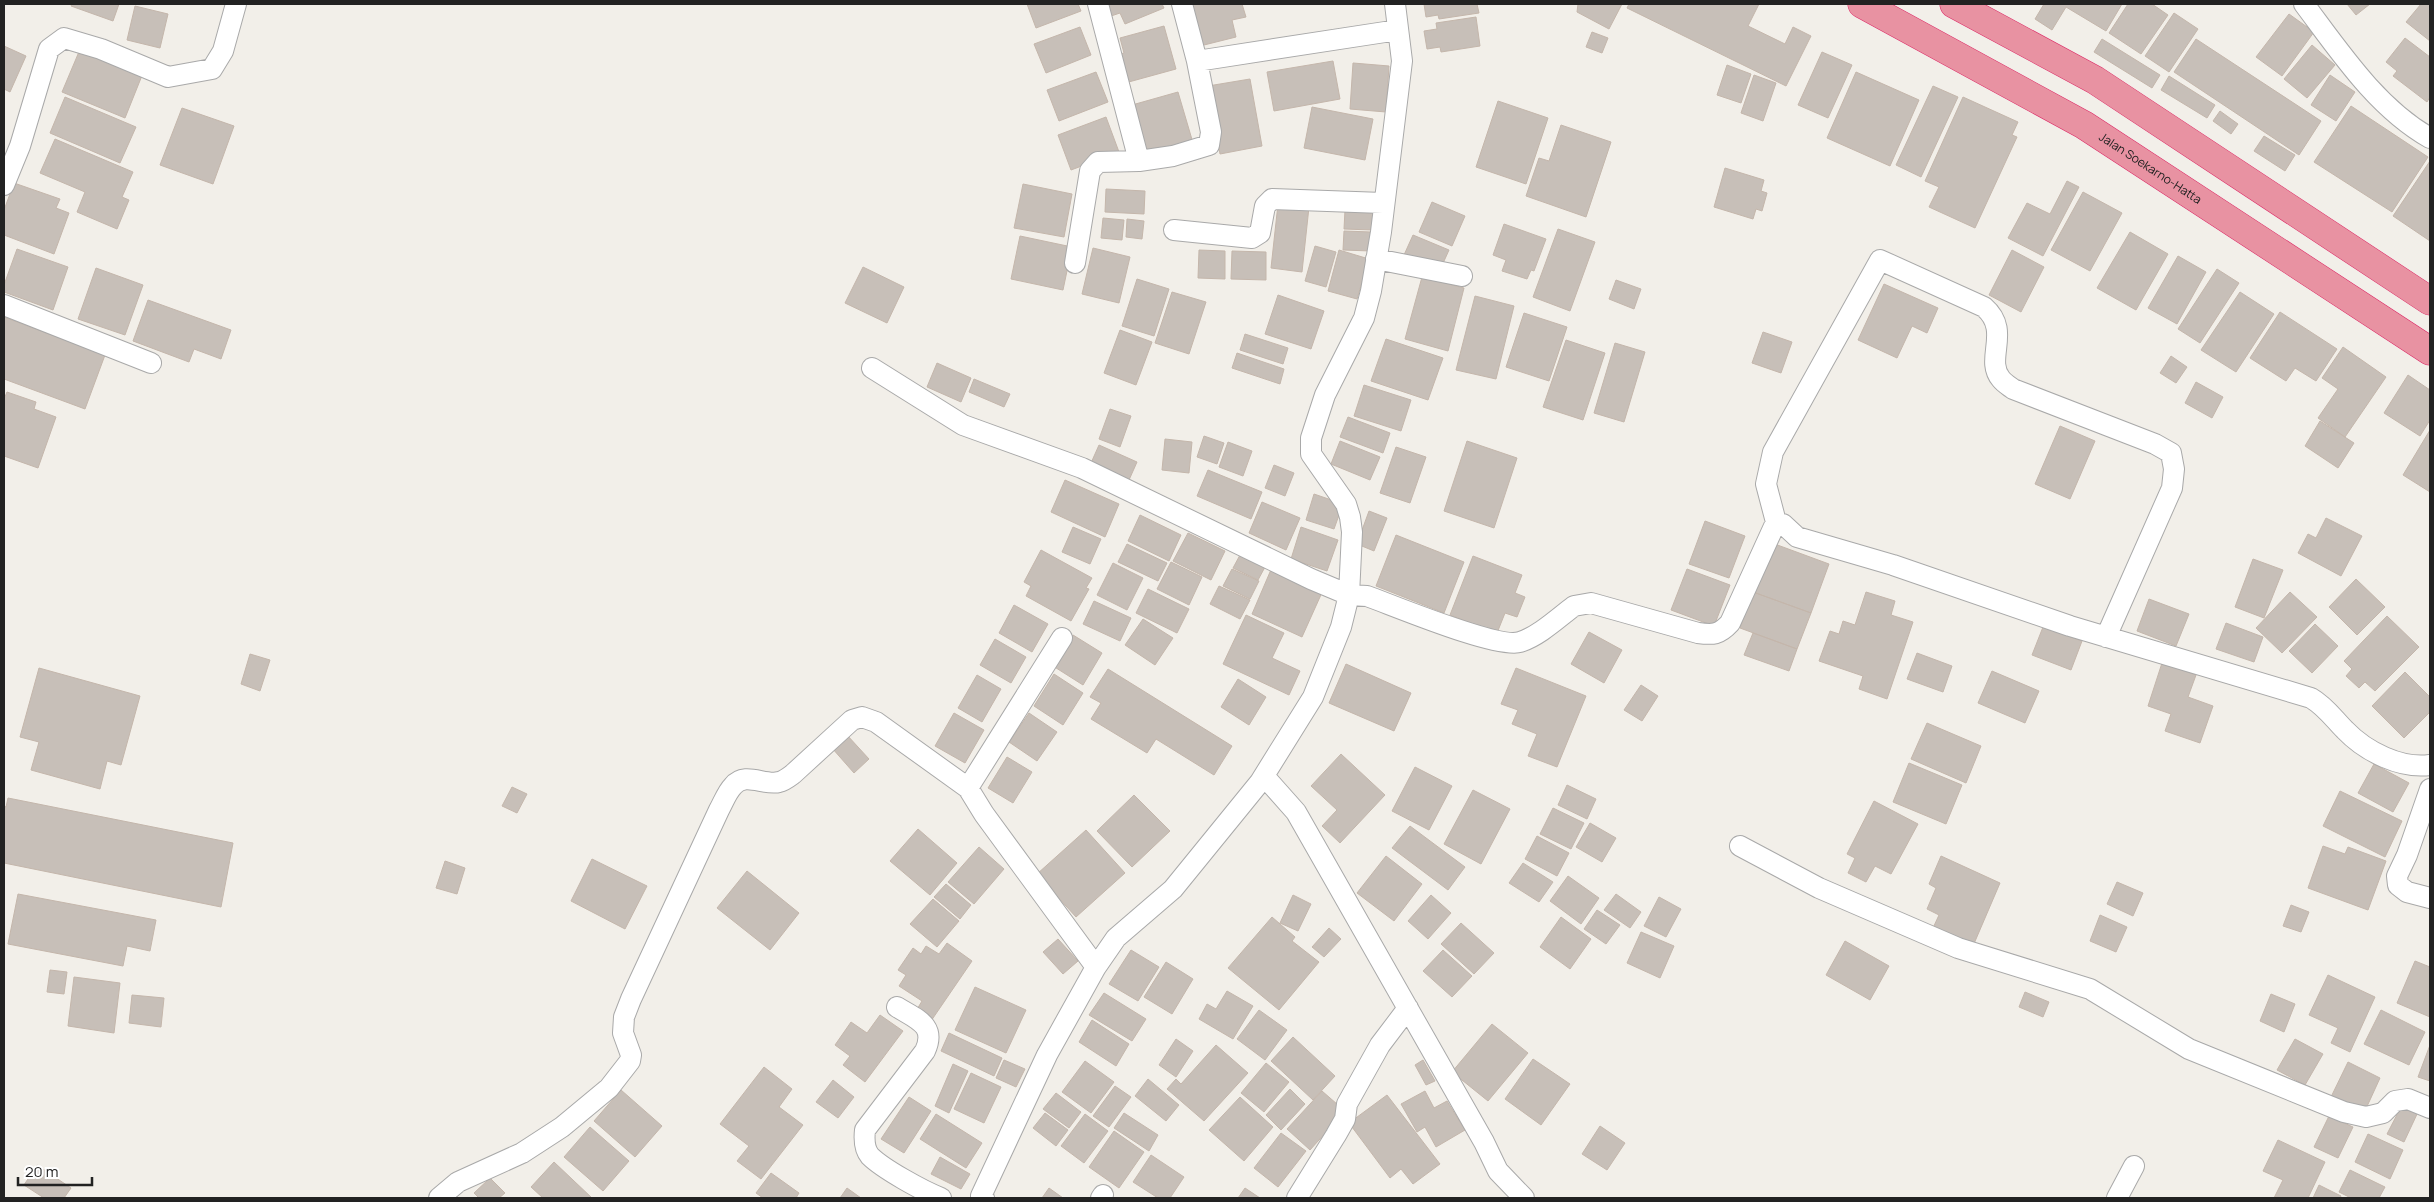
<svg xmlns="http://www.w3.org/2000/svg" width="2434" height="1202" font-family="Manrope,sans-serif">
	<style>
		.building { fill: #c7bfb8; stroke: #c4b6ab }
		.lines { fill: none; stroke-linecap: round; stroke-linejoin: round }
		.street-casing { stroke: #a9a9a9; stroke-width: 22 }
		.highway-casing { stroke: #dc2a67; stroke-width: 29 }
		.street { stroke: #fff; stroke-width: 20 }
		.highway { stroke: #e892a2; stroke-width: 28 }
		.labels { text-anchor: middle; stroke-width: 4; stroke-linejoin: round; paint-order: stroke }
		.street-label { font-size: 12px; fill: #222; stroke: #fff }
	</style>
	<rect width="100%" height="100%" fill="#f2efe9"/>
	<path class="building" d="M72,4H119L113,21L71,6Z
		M1027,4H1078L1081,11L1036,28Z
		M1106,4H1162L1164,8L1125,24L1120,13L1111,16Z
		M1190,4H1242L1246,17L1232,20L1236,37L1200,46Z
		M1424,4H1477L1479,13L1439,19L1438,15L1426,17Z
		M1578,4H1622L1609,29L1577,12Z
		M1629,4H1759L1748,26L1785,44L1793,27L1811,36L1786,86L1627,8Z
		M2044,4H2122L2106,31L2066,7L2052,30L2035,19Z
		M2128,4H2152L2168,15L2141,54L2109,33Z
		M2347,4H2370L2356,15Z
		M2421,4H2430V41L2406,22Z
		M135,6L168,14L160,48L127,40Z
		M2174,13L2198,29L2169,72L2145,56Z
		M2289,14L2314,32L2282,76L2256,57Z
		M1476,17L1480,46L1441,52L1440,47L1427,49L1424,31L1437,29L1436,23Z
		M1164,26L1176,69L1125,83L1117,55L1124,53L1120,38Z
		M1080,27L1091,55L1046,73L1034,44Z
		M1592,32L1608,38L1602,53L1586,47Z
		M2405,38L2430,57V97L2427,102L2393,76L2397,71L2386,62Z
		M2102,39L2160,75L2152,88L2094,52Z
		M2196,39L2321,121L2299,155L2174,72Z
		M2312,45L2335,65L2307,98L2284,79Z
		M4,46L26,56L10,92L4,89Z
		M81,47L143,73L125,118L62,92Z
		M1822,52L1852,65L1828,118L1798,105Z
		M1333,61L1340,99L1274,111L1267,72Z
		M1353,63L1389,66L1386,112L1350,109Z
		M1727,65L1751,74L1741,103L1717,95Z
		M1096,72L1108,102L1059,121L1047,90Z
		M1856,72L1919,100L1890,166L1827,138Z
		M1754,75L1776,83L1763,121L1741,113Z
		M2330,75L2355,92L2336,121L2311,105Z
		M2169,76L2215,105L2207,118L2161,90Z
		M1250,79L1262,146L1220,154L1208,86Z
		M1933,86L1958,97L1921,177L1896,165Z
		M1178,92L1193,143L1147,156L1132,105Z
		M65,97L136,127L120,163L50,133Z
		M1963,97L2018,122L2012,135L2017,137L1975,228L1929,207L1939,187L1925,181Z
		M1498,101L1548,118L1526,184L1476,167Z
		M2351,106L2428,157L2392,212L2314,162Z
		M1312,107L1373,119L1365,160L1304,148Z
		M182,108L234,126L213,184L160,165Z
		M2220,111L2238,124L2231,134L2213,121Z
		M1106,117L1119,152L1071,170L1058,135Z
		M1561,125L1611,142L1586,217L1526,196L1539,158L1549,161Z
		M2264,136L2295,155L2285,171L2254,151Z
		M55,139L133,172L122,197L129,200L117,229L77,212L85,192L40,173Z
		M2430,161V241L2393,216Z
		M1725,168L1764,180L1761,191L1767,193L1762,211L1756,209L1753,219L1714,207Z
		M2067,181L2079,187L2043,256L2008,238L2027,203L2050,214Z
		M14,183L60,199L56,208L69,213L54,254L4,235V210Z
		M1023,184L1072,194L1064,237L1014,228Z
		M1106,189L1145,191L1144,214L1105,212Z
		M2083,192L2122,213L2090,271L2051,250Z
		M1432,202L1465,216L1452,246L1419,232Z
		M1278,204L1309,207L1302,272L1271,268Z
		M1345,210L1373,212V230L1344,229Z
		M1103,218L1124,220L1122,240L1101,238Z
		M1127,219L1144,221L1142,239L1126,237Z
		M1504,224L1546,239L1534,271L1531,270L1527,279L1502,271L1506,260L1493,255Z
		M1558,229L1595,242L1570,311L1533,297Z
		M1344,231L1371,232V251L1343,250Z
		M2130,232L2168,254L2136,310L2097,288Z
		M1413,235L1449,250L1440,270L1404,255Z
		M1020,236L1072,247L1063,290L1011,279Z
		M1315,246L1336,252L1326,287L1305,281Z
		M1093,248L1130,257L1119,303L1082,294Z
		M17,249L68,267L53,310L4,292V285Z
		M1199,250L1225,251V279L1198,278Z
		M1339,250L1369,259L1357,299L1328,291Z
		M2012,250L2044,267L2021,312L1989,295Z
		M1232,251L1266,252V280L1231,279Z
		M2178,256L2206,272L2177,324L2148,308Z
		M863,267L904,287L887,323L845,303Z
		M96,268L143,285L125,335L78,319Z
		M2217,269L2239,283L2200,343L2178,329Z
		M1422,277L1464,288L1448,351L1405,339Z
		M1137,279L1169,289L1154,336L1122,326Z
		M1616,280L1641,289L1634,309L1609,299Z
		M1884,284L1938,308L1927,333L1912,326L1897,358L1858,340Z
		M1172,292L1206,302L1189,354L1155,343Z
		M2240,292L2274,314L2236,372L2201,350Z
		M1278,295L1324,311L1311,349L1265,334Z
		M1475,296L1514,306L1496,379L1456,370Z
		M148,300L231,330L221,359L194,349L189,362L133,341Z
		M2280,312L2337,349L2316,381L2295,368L2286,381L2250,358Z
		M1524,313L1567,327L1549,381L1506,367Z
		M4,317L105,355L85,409L4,379Z
		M1120,330L1152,342L1136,385L1104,373Z
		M1763,332L1792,342L1781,373L1752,363Z
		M1245,334L1288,348L1283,364L1240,350Z
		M1386,339L1443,358L1428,400L1371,381Z
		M1566,340L1605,353L1583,420L1543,407Z
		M1615,343L1645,352L1624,422L1594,413Z
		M2343,347L2386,377L2345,437L2318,418L2338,389L2322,378Z
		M1237,353L1284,369L1280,384L1232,368Z
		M2171,356L2187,367L2176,383L2160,373Z
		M937,363L971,378L961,402L927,387Z
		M2408,375L2430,390V420L2420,436L2384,413Z
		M974,379L1010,394L1004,407L969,392Z
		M2196,382L2223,397L2212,418L2185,403Z
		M1364,385L1411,400L1401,431L1354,416Z
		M7,392L36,402L34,409L56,417L38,468L4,456V399Z
		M1110,409L1131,416L1120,447L1099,439Z
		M1348,417L1390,433L1383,453L1340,437Z
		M2320,421L2354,443L2338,468L2305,446Z
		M2060,426L2095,441L2070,499L2035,484Z
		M2430,430V492L2403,475Z
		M1204,436L1224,443L1217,464L1197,457Z
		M1165,439L1192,442L1189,473L1162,470Z
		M1340,441L1380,457L1370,480L1331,464Z
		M1467,441L1517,458L1494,528L1444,511Z
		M1228,442L1252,451L1243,476L1219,467Z
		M1099,445L1137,462L1129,480L1091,463Z
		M1396,447L1426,457L1410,503L1380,493Z
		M1274,465L1294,473L1285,496L1265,488Z
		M1208,470L1262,492L1251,519L1197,496Z
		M1065,480L1119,504L1105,537L1051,512Z
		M1314,494L1343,504L1334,529L1306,520Z
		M1262,502L1300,518L1286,550L1249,533Z
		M1369,511L1387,518L1374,551L1357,544Z
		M1140,515L1181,535L1169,561L1128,541Z
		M2326,518L2362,536L2341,576L2298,553L2308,534L2316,538Z
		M1705,521L1745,536L1729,578L1689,564Z
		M1073,527L1101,539L1090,564L1062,552Z
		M1301,527L1338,540L1327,571L1291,559Z
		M1188,533L1225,551L1211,580L1173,561Z
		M1396,535L1464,562L1444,613L1376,586Z
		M1772,543L1829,564L1811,613L1753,592Z
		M1127,544L1167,563L1158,581L1118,562Z
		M1041,550L1092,578L1086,588L1089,589L1071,621L1026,596L1031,586L1024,582Z
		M1240,555L1265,567L1258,580L1233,568Z
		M1473,556L1522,575L1515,593L1525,597L1517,617L1505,613L1497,633L1450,615Z
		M2253,559L2283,570L2264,618L2235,607Z
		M1171,562L1202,577L1189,605L1157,589Z
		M1113,563L1143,578L1127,610L1097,595Z
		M1273,565L1324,588L1302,637L1252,614Z
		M1232,569L1259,581L1250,599L1223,586Z
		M1687,569L1730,585L1714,626L1671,610Z
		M2356,579L2385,607L2357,635L2329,607Z
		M1219,586L1250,600L1240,619L1210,604Z
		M1148,589L1189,609L1177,633L1136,613Z
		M1753,592L1811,613L1797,649L1740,628Z
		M1866,592L1895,601L1891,615L1913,622L1887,699L1859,689L1863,676L1819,661L1830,631L1839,634L1843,621L1855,625Z
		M2290,592L2317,617L2282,653L2256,628Z
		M2149,599L2189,614L2176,646L2137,631Z
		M1094,601L1131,618L1120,641L1083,624Z
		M1014,605L1048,624L1032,652L999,633Z
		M1246,615L1284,633L1272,658L1300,671L1289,695L1223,664Z
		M2387,616L2419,647L2375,691L2365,682L2359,688L2346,676L2352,669L2344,661Z
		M1143,619L1173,638L1155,665L1125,645Z
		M2226,623L2263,637L2254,662L2216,649Z
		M2315,624L2338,646L2312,673L2289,651Z
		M2043,627L2082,641L2071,670L2032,655Z
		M1589,632L1622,650L1604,683L1571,664Z
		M1753,633L1797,649L1789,671L1744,655Z
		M1073,635L1102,653L1083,685L1053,666Z
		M995,639L1026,657L1011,683L980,665Z
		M1917,653L1952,666L1943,692L1907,679Z
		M250,654L270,660L260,691L241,684Z
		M2162,663L2196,675L2188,697L2213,706L2200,743L2165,731L2171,714L2148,706Z
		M1346,664L1411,693L1394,731L1329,703Z
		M39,668L140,696L121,765L107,761L100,789L31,770L39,742L20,737Z
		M1516,668L1586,696L1557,767L1528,756L1537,734L1512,724L1518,710L1501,704Z
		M1108,669L1232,746L1214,775L1156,739L1147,753L1091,719L1101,703L1090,697Z
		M1992,671L2039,691L2025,723L1978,703Z
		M2405,672L2430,697V712L2404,738L2372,706Z
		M1054,674L1083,693L1063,725L1034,706Z
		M977,675L1001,689L982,722L958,708Z
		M1238,679L1266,697L1249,725L1221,707Z
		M1641,685L1658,696L1642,721L1624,710Z
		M954,713L984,730L965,763L935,746Z
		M1029,713L1057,732L1037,761L1009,742Z
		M1927,723L1981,746L1966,783L1911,759Z
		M847,735L869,759L854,773L832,748Z
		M1341,754L1385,795L1340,843L1322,826L1337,810L1311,786Z
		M1007,757L1032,772L1013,803L988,788Z
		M1909,763L1962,785L1946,824L1893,802Z
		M2374,764L2409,783L2393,812L2358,793Z
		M1415,767L1452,786L1429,830L1392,811Z
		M1567,785L1596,799L1587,819L1558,805Z
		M512,787L527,794L517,813L502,806Z
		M1473,790L1510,809L1481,864L1444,844Z
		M2340,791L2402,821L2385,857L2323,826Z
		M1134,795L1170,831L1132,867L1097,831Z
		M8,798L233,843L221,907L4,863V806L6,807Z
		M1874,801L1918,824L1891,874L1875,866L1866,882L1848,873L1855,858L1847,854Z
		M1553,808L1584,823L1571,849L1540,834Z
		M1590,823L1616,838L1602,862L1576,847Z
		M1410,826L1465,867L1448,890L1392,848Z
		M918,829L957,863L930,895L890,861Z
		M1086,830L1125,873L1076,917L1037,874Z
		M1537,836L1569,853L1557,876L1525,859Z
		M2323,846L2345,854L2348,847L2386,861L2368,910L2308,888Z
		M979,847L1004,869L974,904L948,882Z
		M1386,856L1422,884L1394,921L1357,893Z
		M1941,856L2000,883L1973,946L1933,928L1939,915L1927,909L1936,888L1929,884Z
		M592,859L647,886L625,929L571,901Z
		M445,861L465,868L457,894L436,888Z
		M1523,863L1553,882L1539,902L1509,883Z
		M747,871L799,913L770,950L717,908Z
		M1568,876L1599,898L1581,924L1550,901Z
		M2117,882L2143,893L2133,916L2107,904Z
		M946,884L971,905L960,919L934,897Z
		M18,894L156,920L150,951L127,946L123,966L8,944Z
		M1616,894L1641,912L1630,928L1604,910Z
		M1293,895L1311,904L1298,931L1280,923Z
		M1431,895L1451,913L1428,939L1408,921Z
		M1659,897L1681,909L1666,937L1644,926Z
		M933,899L959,921L937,947L910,924Z
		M2291,905L2309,912L2301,932L2283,926Z
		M1597,910L1620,925L1606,944L1584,929Z
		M2100,915L2127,927L2116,952L2090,941Z
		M1272,917L1295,937L1292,941L1319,962L1279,1010L1228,968Z
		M1561,917L1591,939L1570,969L1540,947Z
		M1461,923L1494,953L1474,974L1441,944Z
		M1329,928L1341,939L1324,957L1312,947Z
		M1641,932L1674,946L1660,978L1627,963Z
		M1058,939L1078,961L1063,974L1043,952Z
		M1845,941L1889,966L1870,1000L1826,975Z
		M947,943L972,961L931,1021L916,1011L922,1001L899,986L906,975L898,970L913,948L921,954L926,946L939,954Z
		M1131,950L1159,967L1138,1001L1109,984Z
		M1443,950L1472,976L1452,997L1423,971Z
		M2415,961L2430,967V1017L2397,1003Z
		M1166,962L1193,979L1172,1014L1144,997Z
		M50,970L67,972L64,994L47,992Z
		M2328,975L2375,997L2350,1052L2331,1043L2338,1028L2309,1015Z
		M74,977L120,983L114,1033L68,1026Z
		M975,987L1026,1010L1006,1053L955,1030Z
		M1227,991L1253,1006L1233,1039L1199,1019L1207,1004L1216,1009Z
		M2025,992L2049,1002L2043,1017L2019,1007Z
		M1104,993L1146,1019L1132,1041L1089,1015Z
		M2271,994L2295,1004L2284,1032L2260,1021Z
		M132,995L164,998L161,1027L129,1023Z
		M1259,1010L1287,1030L1265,1060L1237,1039Z
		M2381,1010L2425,1032L2409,1065L2364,1044Z
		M880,1015L903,1031L865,1082L843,1065L850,1056L835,1045L851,1022L867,1033Z
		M1092,1020L1129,1044L1116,1066L1079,1042Z
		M1492,1024L1528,1053L1488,1101L1452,1072Z
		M949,1033L1002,1058L994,1076L941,1051Z
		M1293,1037L1335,1076L1313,1100L1271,1061Z
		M1176,1039L1193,1051L1176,1077L1159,1065Z
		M2295,1039L2323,1054L2305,1085L2277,1070Z
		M1216,1045L1248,1073L1204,1121L1167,1089L1176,1079L1181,1084Z
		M2430,1045V1081L2418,1077Z
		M1533,1059L1570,1084L1541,1125L1505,1099Z
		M1004,1060L1025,1069L1016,1087L996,1078Z
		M1423,1060L1435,1081L1426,1085L1415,1065Z
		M1085,1061L1114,1082L1091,1113L1062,1092Z
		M2348,1062L2380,1078L2364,1113L2331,1097Z
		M1266,1063L1289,1082L1264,1112L1241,1093Z
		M953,1064L968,1071L949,1113L935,1106Z
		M764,1067L792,1089L779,1107L803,1125L761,1179L737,1161L749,1146L720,1124Z
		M971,1073L1001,1087L984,1123L954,1109Z
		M1148,1079L1179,1105L1166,1121L1135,1096Z
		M833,1080L854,1097L838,1118L816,1102Z
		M1115,1086L1131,1097L1109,1127L1093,1116Z
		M1290,1089L1305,1104L1281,1130L1266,1115Z
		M621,1090L662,1126L635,1157L594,1121Z
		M1322,1091L1345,1111L1310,1150L1287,1129Z
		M1425,1091L1434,1108L1447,1101L1465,1130L1436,1147L1425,1127L1417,1132L1401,1104Z
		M1056,1093L1081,1112L1069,1128L1043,1109Z
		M1387,1095L1440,1164L1413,1184L1401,1169L1390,1178L1349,1123Z
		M909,1097L931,1111L904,1153L881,1139Z
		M1240,1097L1273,1127L1244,1161L1209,1130Z
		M2402,1105L2418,1112L2404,1142L2387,1134Z
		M1045,1113L1068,1130L1056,1146L1033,1128Z
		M1124,1113L1158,1135L1149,1151L1114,1128Z
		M936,1114L982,1143L966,1168L920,1139Z
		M1085,1114L1108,1131L1084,1163L1061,1146Z
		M2329,1116L2353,1127L2338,1158L2314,1147Z
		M1600,1126L1625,1143L1607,1170L1582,1154Z
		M590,1127L629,1161L603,1191L564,1157Z
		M1114,1131L1144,1152L1119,1188L1089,1167Z
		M1281,1133L1306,1151L1278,1187L1254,1168Z
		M2368,1134L2403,1150L2390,1179L2355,1162Z
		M2278,1140L2325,1162L2308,1198H2274L2283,1180L2263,1171Z
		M1151,1155L1184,1177L1170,1198H1158L1133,1182Z
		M940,1157L970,1174L961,1189L931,1174Z
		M554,1162L592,1198H543L531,1187Z
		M37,1165L71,1188L64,1198H44L24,1185Z
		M2350,1170L2385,1187L2379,1198H2351L2339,1192Z
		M771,1173L799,1193L796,1198H763L756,1193Z
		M490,1178L505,1193L499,1198H479L474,1193Z
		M2319,1185L2341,1196L2340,1198H2313Z
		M847,1188L861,1198H840Z
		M1049,1188L1063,1198H1042Z
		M1245,1188L1260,1198H1238Z"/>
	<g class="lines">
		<g class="street-casing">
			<path id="street" d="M2304,4C2340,52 2377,108 2430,138
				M1197,61L1398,30
				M1139,161L1173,156L1209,145L1211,132L1197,61L1182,4
				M4,185L20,146L49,49L64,38L101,49L168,77L212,69L223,51L236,4
				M1174,230L1252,238L1260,233L1265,206L1272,199L1383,203
				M1376,259L1462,276
				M1075,263L1090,171L1098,162L1139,161L1098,4
				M4,305L151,363
				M872,368L963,425L1082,468L1311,579L1349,595L1367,596C1395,606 1497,649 1520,642C1539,636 1558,618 1574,606L1591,603L1698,633C1713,635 1719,635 1730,623L1776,522L1783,524L1797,537L1893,565L2070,626L2311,698C2325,706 2334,719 2345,730C2366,752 2401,769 2430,765
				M1776,522L1766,484L1773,452L1880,260L1984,307C2012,331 1984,359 2001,379C2004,383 2009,386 2013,389L2155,444L2171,453L2174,469L2172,488L2106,637
				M1062,638L968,788L984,814L1096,967
				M1264,776L1296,812L1484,1142L1498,1171L1524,1198
				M2430,789L2407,855L2397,876L2398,885L2407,892L2430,898
				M1740,846L1819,888L1958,948L2090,989L2189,1049L2344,1112L2366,1117L2383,1113L2395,1101L2408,1099L2430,1108
				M897,1007C916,1019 937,1025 925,1051L865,1130C864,1139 864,1149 870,1156C883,1169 923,1191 941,1198
				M439,1198L458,1182L522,1153L562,1127L609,1088L630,1061L631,1055L623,1033L624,1017L631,999L719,810C723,803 727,792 733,786C745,771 764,786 779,782C784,781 789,777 793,774L852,720L862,717L876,722L968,788
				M984,1198L981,1196L1047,1055L1096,967L1116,938L1173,889L1260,782L1313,697L1341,627L1349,595L1352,532L1350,517L1346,504L1311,454V438L1325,395L1364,318L1371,291L1381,232L1402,61L1395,4
				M1101,1198L1103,1195
				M1297,1198L1336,1135L1345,1119L1347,1104L1380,1045L1408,1008
				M2117,1198L2134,1166"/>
		</g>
		<g class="highway-casing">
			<g id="highway">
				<path id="s1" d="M1862,4L2084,125L2430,351"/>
				<path d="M1954,4L2095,80L2430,301"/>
			</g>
		</g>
		<use href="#street" class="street"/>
		<use href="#highway" class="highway"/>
	</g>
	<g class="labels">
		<g class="street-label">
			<text dy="4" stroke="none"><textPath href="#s1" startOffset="332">Jalan Soekarno-Hatta</textPath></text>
		</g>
	</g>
	<rect width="2434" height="1202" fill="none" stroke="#222222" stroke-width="10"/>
	<path d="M18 1177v8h74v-8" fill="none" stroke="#222222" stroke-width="2.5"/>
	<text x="25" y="1177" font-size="15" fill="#222222" stroke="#ffffff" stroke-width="4" paint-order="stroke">20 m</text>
</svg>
